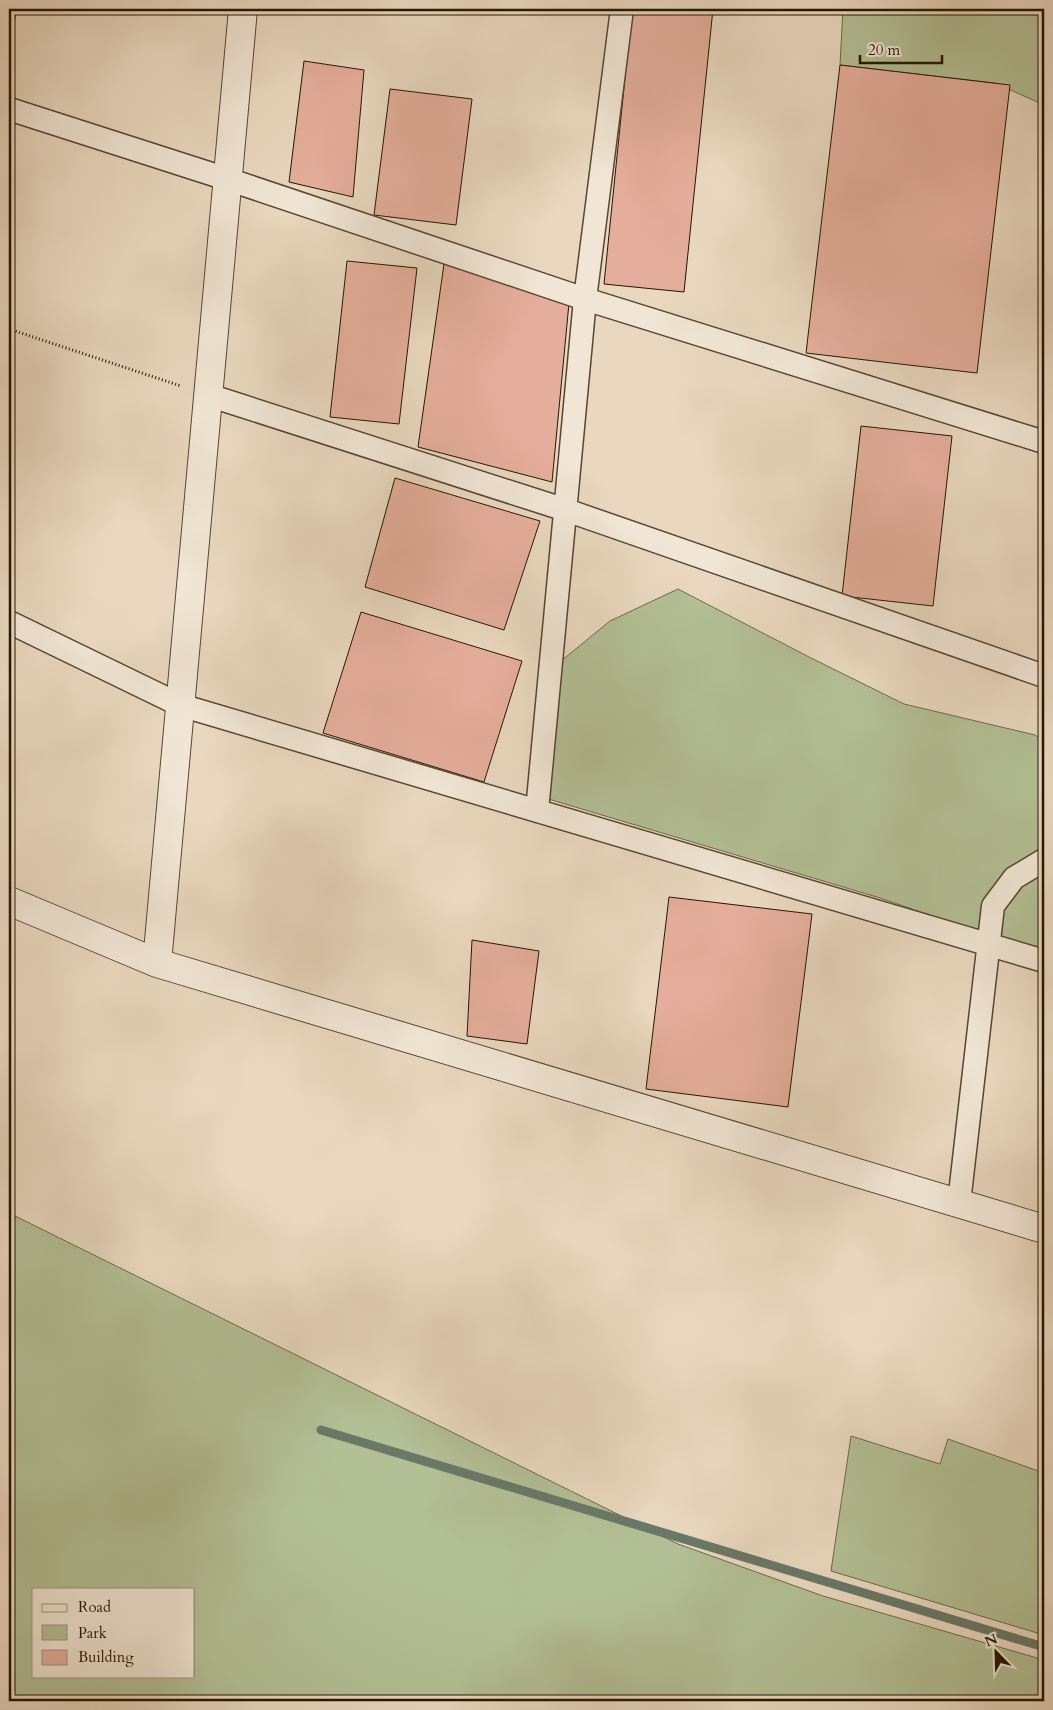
<svg xmlns="http://www.w3.org/2000/svg" width="1053" height="1710" font-family="Cardo,serif">
	<style>
		.green { fill: #b3bf95; stroke: #6c6a4a; fill-rule: evenodd }
		.lines { fill: none; stroke-linecap: round; stroke-linejoin: round }
		.stream { stroke: #6a7868; stroke-width: 9 }
		.building { fill: #e5ae9c; stroke: #261600 }
		.minor-casing { stroke: #574630; stroke-width: 25 }
		.tertiary-casing { stroke: #574630; stroke-width: 30 }
		.path { stroke: #261600; stroke-width: 3; stroke-dasharray: 1 2.5; stroke-linecap: butt }
		.minor { stroke: #f1e6d5; stroke-width: 22 }
		.tertiary { stroke: #f1e6d5; stroke-width: 28 }
	</style>
	<rect width="100%" height="100%" fill="#e9d8bf"/>
	<filter id="stains"><feTurbulence type="fractalNoise" baseFrequency=".004" numOctaves="4"/><feColorMatrix values="0 0 0 0 .2 0 0 0 0 .09 0 0 0 0 .02 0 0 0 .5 -.17"/></filter>
	<radialGradient id="worn" r=".72"><stop offset=".6" stop-color="#630" stop-opacity="0"/><stop offset="1" stop-color="#630" stop-opacity=".3"/></radialGradient>
	<path class="green" d="M843,9H1044V105L995,83L840,65Z
		M678,589L809,657L904,704L1035,735L1044,741V954L880,898L545,798L550,670L610,621Z
		M9,1213L678,1544L823,1596L1044,1660V1701H9ZM34,1589H194V1676H34Z
		M851,1436L940,1464L948,1439L1044,1473V1635L831,1571Z"/>
	<g class="lines">
		<path class="stream" d="M321,1430L1044,1647"/>
	</g>
	<path class="building" d="M9,9H16L9,66Z
		M632,9H713L684,292L604,284Z
		M304,61L364,70L353,197L289,182Z
		M840,65L1010,85L977,373L806,353Z
		M390,89L472,99L456,225L374,215Z
		M347,261L417,268L399,424L330,417Z
		M444,264L569,303L552,482L418,447Z
		M861,426L952,436L933,606L842,596Z
		M395,478L540,521L504,630L365,587Z
		M361,612L522,661L484,782L323,733Z
		M669,897L812,914L788,1107L646,1089Z
		M472,940L539,951L527,1044L467,1036Z"/>
	<g class="lines">
		<g class="minor-casing">
			<path id="minor" d="M9,109L227,179L585,299L1044,442
				M208,395L566,510L1044,676
				M9,622L180,705L1044,961
				M537,811L585,299L622,9
				M959,1203L993,906L1014,878L1044,860"/>
		</g>
		<g class="tertiary-casing">
			<path id="tertiary" d="M9,901L157,963L1044,1229
				M157,963L243,9"/>
		</g>
		<path class="path" d="M9,329L181,386"/>
		<use href="#minor" class="minor"/>
		<use href="#tertiary" class="tertiary"/>
	</g>
	<rect width="1053" height="1710" fill="none" stroke="#e9d8bf" stroke-width="30"/>
	<rect x="10" y="10" width="1033" height="1690" fill="none" stroke="#261600" stroke-width="2.5"/>
	<rect x="15" y="15" width="1023" height="1680" fill="none" stroke="#261600"/>
	<rect x="32" y="1588" width="162" height="90" fill="#f1e6d5" stroke="#a09380"/>
	<rect x="42" y="1604" width="25" height="8" fill="#f1e6d5" stroke="#a09380"/>
	<text x="78" y="1612" font-size="15" fill="#261600">Road</text>
	<rect x="42" y="1625" width="25" height="15" fill="#b3bf95" stroke="#a09380"/>
	<text x="78" y="1638" font-size="15" fill="#261600">Park</text>
	<rect x="42" y="1650" width="25" height="15" fill="#e5ae9c" stroke="#a09380"/>
	<text x="78" y="1662" font-size="15" fill="#261600">Building</text>
	<g transform="translate(996 1652) rotate(337)" stroke="#f1e6d5" stroke-width="4" paint-order="stroke">
	<path d="M0-4L9 19L0 12L-9 19Z" fill="#261600"/>
	<text y="-8" font-size="14" font-weight="bold" text-anchor="middle" fill="#261600">N</text>
	</g>
	<path d="M860 55v8h82v-8" fill="none" stroke="#261600" stroke-width="2.5"/>
	<text x="868" y="55" font-size="15" fill="#261600" stroke="#f1e6d5" stroke-width="4" paint-order="stroke">20 m</text>
	<rect width="100%" height="100%" filter="url(#stains)"/>
	<rect width="100%" height="100%" fill="url(#worn)"/>
</svg>
